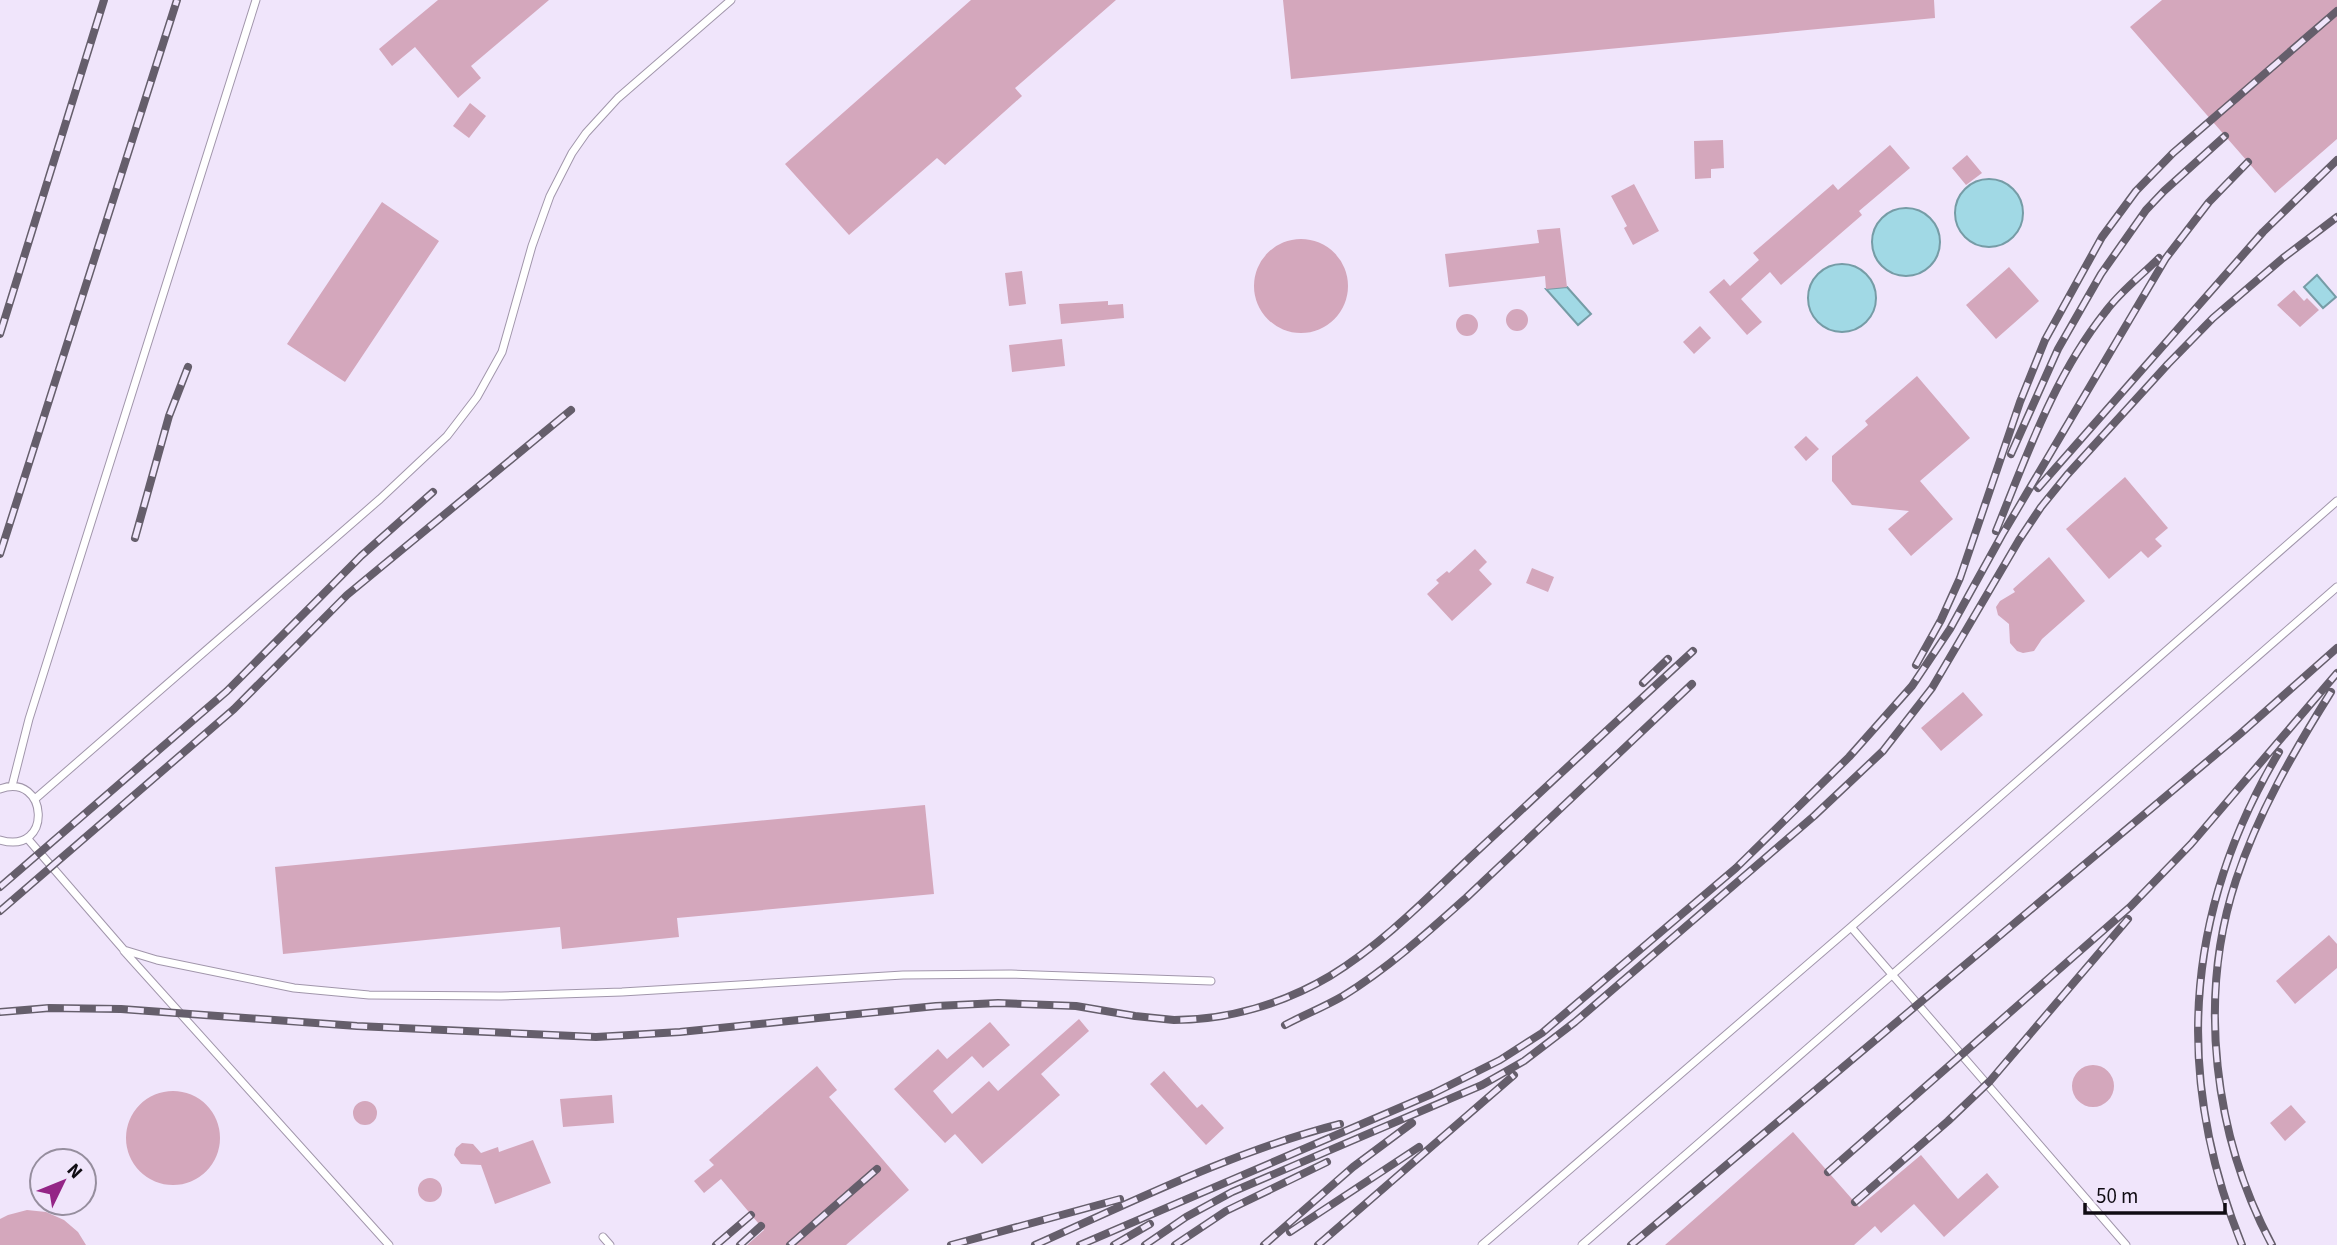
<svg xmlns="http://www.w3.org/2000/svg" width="2337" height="1245" font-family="'Source Sans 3',sans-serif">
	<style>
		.water { fill: #a1d9e5; stroke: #769ca6; stroke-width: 2 }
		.building { fill: #d4a7bc }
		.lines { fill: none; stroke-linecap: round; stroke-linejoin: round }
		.lane-casing { stroke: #a196ab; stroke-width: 9 }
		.lane { stroke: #fff; stroke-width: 7 }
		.rail-casing { stroke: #655e6b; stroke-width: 8 }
		.rail { stroke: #f0e5fb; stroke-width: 5; stroke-dasharray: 16; stroke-linecap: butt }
	</style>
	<rect width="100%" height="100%" fill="#f0e5fb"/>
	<path class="water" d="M1955 213a34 34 0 1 1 68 0a34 34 0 1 1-68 0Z
		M1872 242a34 34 0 1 1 68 0a34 34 0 1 1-68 0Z
		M1808 298a34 34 0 1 1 68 0a34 34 0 1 1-68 0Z
		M2317,275L2336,297L2323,308L2304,287Z
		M1567,287L1591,314L1578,325L1546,289Z"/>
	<path class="building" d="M438,0H549L471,66L481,78L458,98L415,47L392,66L379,49Z
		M971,0H1116L1015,88L1022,96L945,165L937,158L849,235L785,164Z
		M1283,0H1934L1935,18L1291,79Z
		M2162,0H2337V139L2275,193L2130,27Z
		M470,103L486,116L469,138L453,126Z
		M1723,140L1724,168L1711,169V178L1695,179L1694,141Z
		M1890,145L1910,168L1859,211L1862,215L1781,285L1770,272L1741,299L1762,322L1747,335L1709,292L1724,279L1730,286L1759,260L1753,253L1833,184L1838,190Z
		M1967,155L1982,173L1966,185L1952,168Z
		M1634,184L1659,231L1633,245L1624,228L1627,226L1611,196Z
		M382,202L439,241L345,382L287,344Z
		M1560,228L1567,287L1546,289L1545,276L1449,287L1445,254L1539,243L1537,230Z
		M1254 286a47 47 0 1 1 94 0a47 47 0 1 1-94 0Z
		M2009,267L2039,301L1996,339L1966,305Z
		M1022,271L1026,304L1009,306L1005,273Z
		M2294,290L2304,301L2307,298L2319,310L2300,327L2277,305Z
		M1108,301V305L1123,304L1124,318L1061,324L1059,304Z
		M1506 320a11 11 0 1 1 22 0a11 11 0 1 1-22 0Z
		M1456 325a11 11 0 1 1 22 0a11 11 0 1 1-22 0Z
		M1700,326L1711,338L1694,354L1683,342Z
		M1062,339L1065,366L1012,372L1009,345Z
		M1917,376L1970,438L1920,481L1953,519L1911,556L1888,529L1909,511L1852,505L1832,481V456L1868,425L1865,421Z
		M1806,436L1819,449L1806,461L1794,447Z
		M2125,477L2168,528L2155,539L2162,546L2148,558L2141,551L2109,579L2066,529Z
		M1475,549L1487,562L1479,570L1492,584L1452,621L1427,594L1439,583L1436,580L1447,571L1449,573Z
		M2049,557L2085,601L2042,639L2034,651L2023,653L2017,651L2010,643L2009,624L1998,615L1996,607L2000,601L2015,592L2013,589Z
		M1532,568L1554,577L1548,592L1526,583Z
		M1963,692L1983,715L1941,751L1921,728Z
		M925,805L934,894L677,918L679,937L562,949L560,927L283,954L275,867Z
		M2329,935L2337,944V968L2295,1004L2276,981Z
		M1079,1019L1089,1031L1041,1074L1060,1095L982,1164L955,1134L945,1143L894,1089L938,1049L947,1059L990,1022L1010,1045L983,1068L972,1056L933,1091L952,1114L989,1081L998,1091Z
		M2072 1086a21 21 0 1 1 42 0a21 21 0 1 1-42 0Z
		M817,1066L837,1090L829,1097L909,1190L846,1245H747L764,1230L721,1179L704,1193L694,1181L714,1165L709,1160Z
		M1164,1071L1197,1108L1202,1104L1224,1128L1206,1145L1150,1084Z
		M126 1138a47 47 0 1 1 94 0a47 47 0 1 1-94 0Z
		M612,1095L614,1123L563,1127L560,1099Z
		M353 1113a12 12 0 1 1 24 0a12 12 0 1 1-24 0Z
		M2291,1105L2306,1122L2285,1141L2270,1123Z
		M1793,1132L1859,1207L1921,1155L1958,1199L1987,1173L1999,1187L1944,1237L1914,1204L1881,1233L1875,1226L1854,1245H1665Z
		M533,1140L551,1183L495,1204L481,1165L461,1164L454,1155L456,1148L462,1143L473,1144L481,1153L498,1147L499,1152Z
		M418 1190a12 12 0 1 1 24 0a12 12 0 1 1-24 0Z
		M27,1210L46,1212L64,1220L78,1232L86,1245H0V1219L8,1215Z"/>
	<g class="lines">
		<g class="lane-casing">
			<path id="lane" d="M12,786L29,719L256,0
				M0,789C48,771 54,856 0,840
				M35,799L380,499L447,436L477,397L502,352L532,246L550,196L572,153L586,133L618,98L731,0
				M27,838L124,950L157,960L294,988L369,995L501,996L622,992L903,975L1011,974L1211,981
				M1851,927L2126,1245
				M124,951L389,1245
				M603,1237L610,1245
				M1482,1245L1851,927L2337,501
				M1582,1245L2337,587"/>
		</g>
		<use href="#lane" class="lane"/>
		<g class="rail-casing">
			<path id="rail" d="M0,334L104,0
				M2011,454L2058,349L2101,274L2146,210L2164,191L2225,136
				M2038,488L2263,232L2337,160
				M1996,531C2027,455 2054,376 2106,311C2121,291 2141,276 2159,258
				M135,538L169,416L188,367
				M0,554L177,0
				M1916,665L1941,620L1960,578L2020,402L2045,340L2102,237L2136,191L2173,153L2337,11
				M1643,683L1668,659
				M0,887L227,691L361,556L433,492
				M0,911L234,709L347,595L571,410
				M0,1012L49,1008L121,1009L357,1026L596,1037L680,1032L936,1006L998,1003L1076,1006L1135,1016L1174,1020C1228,1020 1283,1004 1330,976C1384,943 1430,895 1475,853C1548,785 1620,718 1693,651
				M1285,1025C1304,1015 1324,1007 1343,996C1387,969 1427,933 1466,898L1692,684
				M1828,1172L2130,907L2191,844L2337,673
				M1855,1202L1948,1121L1990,1081L2128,919
				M1290,1232L1419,1147
				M716,1245L751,1215
				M740,1245L761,1226
				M790,1245L877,1169
				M951,1245L1120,1199
				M1035,1245C1134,1201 1234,1151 1340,1124
				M1080,1245L1434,1093L1500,1060L1542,1033L1736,868L1849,757L1912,686L1950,629L2002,535L2166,258L2209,202L2248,162
				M1114,1245L1150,1224
				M1145,1245L1186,1217L1232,1192L1482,1085L1524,1061L1575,1022L1814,816L1883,751L1932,688L2019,540L2041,507L2067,475L2168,364L2213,318L2283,258L2337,217
				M1175,1245L1226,1211L1327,1162
				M1264,1245L1353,1167L1412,1123
				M1318,1245L1514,1075
				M1631,1245L2240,734L2337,648
				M2242,1245C2173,1074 2185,910 2279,752
				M2272,1245C2214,1137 2197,998 2236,880C2258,813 2294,751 2331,692"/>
		</g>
		<use href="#rail" class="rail"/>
	</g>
	<g transform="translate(63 1182) rotate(47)"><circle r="33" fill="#f0e5fb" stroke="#968e9e" stroke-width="2"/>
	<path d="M0-5L12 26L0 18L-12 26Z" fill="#942586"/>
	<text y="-10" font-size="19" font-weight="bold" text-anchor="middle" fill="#100c13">N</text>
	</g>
	<path d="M2085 1203v10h140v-10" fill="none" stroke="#100c13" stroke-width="3.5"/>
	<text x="2096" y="1203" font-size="21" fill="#100c13" stroke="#f0e5fb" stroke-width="5" paint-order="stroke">50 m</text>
</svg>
